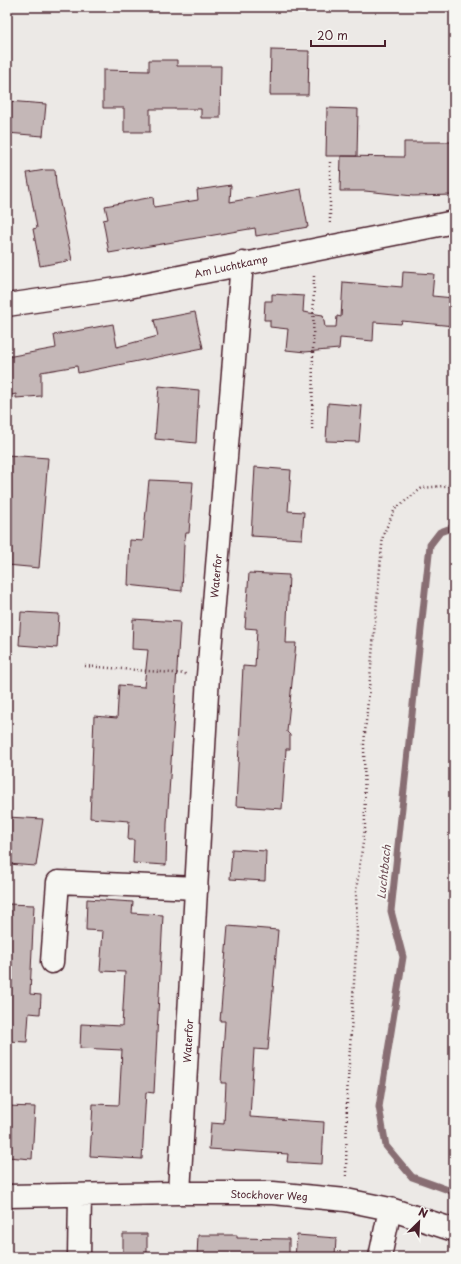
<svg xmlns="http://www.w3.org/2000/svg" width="461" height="1264" font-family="'Playpen Sans',sans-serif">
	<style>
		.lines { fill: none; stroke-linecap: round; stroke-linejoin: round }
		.stream { stroke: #886e73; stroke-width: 7 }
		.building { fill: #c4b7b7; stroke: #4a1f2b }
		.street-casing { stroke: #4a1f2b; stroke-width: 25 }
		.path { stroke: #4a1f2b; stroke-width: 2.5; stroke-dasharray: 1 3; stroke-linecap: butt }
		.street { stroke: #f6f6f2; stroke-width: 22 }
		.labels { text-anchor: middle; stroke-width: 4; stroke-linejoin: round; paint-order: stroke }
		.street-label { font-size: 10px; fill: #4a1f2b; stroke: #f6f6f2 }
		.water-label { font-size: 11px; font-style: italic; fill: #6e4d55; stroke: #f6f6f2 }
	</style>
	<rect width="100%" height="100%" fill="#ece9e6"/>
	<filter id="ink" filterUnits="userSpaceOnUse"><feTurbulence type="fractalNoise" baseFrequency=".025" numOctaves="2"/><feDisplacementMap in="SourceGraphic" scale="8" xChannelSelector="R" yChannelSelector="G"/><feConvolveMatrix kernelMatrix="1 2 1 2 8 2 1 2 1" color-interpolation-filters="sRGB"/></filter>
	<g filter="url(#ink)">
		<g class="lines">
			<path class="stream" d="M454,527L440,532L430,545L391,911L403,957L379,1107L386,1146L412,1177L454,1192"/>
		</g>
		<path class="building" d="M271,50L309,51L308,95H270Z
			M149,60H177V66H221L220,118H201V109H150V132H124V108H103V70L149,71Z
			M7,101L46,104L43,136L7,133Z
			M327,108L358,109L357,156H326Z
			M404,142H454V195L413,196L365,191H340L341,156L404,157Z
			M45,170H55L56,184L72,260L40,266L33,229L37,228L27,173Z
			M231,185L230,202L301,189L308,227L256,236L255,228L109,253L103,220L108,219L105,206L153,197L154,207L198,200L197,190Z
			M403,272L434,274L432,296L454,298V326L402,321L401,324L374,322L373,341L340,338L339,349L305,352L286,350L288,329L270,327V320H264L265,301H272V294L304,296L303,312L323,315L325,327H336L337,316L341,317L343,282L402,287Z
			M195,312L203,348L78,373L77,366L41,372V396L16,398V394L7,396V357L56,348L54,335L113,324L117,347L158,336L154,320Z
			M159,386L199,390L196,443L155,439Z
			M328,403L362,406L359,442L326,441Z
			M7,455L48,458L39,568L7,565Z
			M255,467L291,470L288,511L304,512L302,539L251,536Z
			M149,480L193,482L189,533H186L184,544L182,591L128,585L130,540L143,541Z
			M249,573L289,575L286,643H296L287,732L290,735V749H286L282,809L236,806L243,666L255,667L257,629L245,628Z
			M21,612L59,614L57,648L19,645Z
			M133,619L180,622L167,824L166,865L133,863L134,840H128L129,821L90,818L94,716L117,718L119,685L144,687L148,650L132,649Z
			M7,817L43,819L36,866L7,864Z
			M232,849L266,851L265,881L230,879Z
			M87,899L133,902L132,913L163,915L154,1093L146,1092L142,1159L90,1156L93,1104L119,1105L122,1050L80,1048L81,1024L122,1026L125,972L100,971L103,931L86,930Z
			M7,904L34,905L30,994L41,995L40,1014L29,1013L27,1042L7,1041Z
			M228,926L278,930L268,1050L254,1049L250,1117L324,1122L322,1164L287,1162L288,1154L209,1149L211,1123L224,1124L226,1083H221L225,1021H220Z
			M7,1106L35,1107L32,1159L7,1157Z
			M123,1234H147V1257H123Z
			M198,1235H237V1238L289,1239V1257H197Z
			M297,1235L336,1238L335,1257H295Z"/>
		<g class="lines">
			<g class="street-casing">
				<path id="street" d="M7,305L124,288L454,222
					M52,962L58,882L197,888
					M179,1193L208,676L242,263
					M7,1196L179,1193H273L346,1200L390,1209L454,1230
					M79,1257L80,1195
					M380,1257L390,1209"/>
			</g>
			<path class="path" d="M330,223V162
				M312,429L314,274
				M85,666L186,674
				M346,1176L347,1096L357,934L356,891L365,828L364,744L383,535L395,509L422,488L454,485"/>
			<use href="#street" class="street"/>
		</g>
	</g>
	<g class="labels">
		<g class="street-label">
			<text transform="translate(231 266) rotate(-12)" y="4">Am Luchtkamp</text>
			<text transform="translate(216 576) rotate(-85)" y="4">Waterfor</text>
			<text transform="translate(188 1041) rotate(-87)" y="4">Waterfor</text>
			<text transform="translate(269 1195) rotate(2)" y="4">Stockhover Weg</text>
		</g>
		<g class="water-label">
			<text transform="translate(384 872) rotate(-84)" y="4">Luchtbach</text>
		</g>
	</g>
	<rect width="461" height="1264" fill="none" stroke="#f6f6f2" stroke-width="24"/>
	<rect x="12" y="12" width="437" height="1240" fill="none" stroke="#4a1f2b" stroke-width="1.5" filter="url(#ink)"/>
	<g transform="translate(419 1222) rotate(24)" stroke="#f6f6f2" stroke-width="3" paint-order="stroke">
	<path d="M0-3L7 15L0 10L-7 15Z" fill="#4a1f2b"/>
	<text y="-6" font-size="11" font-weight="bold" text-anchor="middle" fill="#4a1f2b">N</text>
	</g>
	<path d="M311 40v6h74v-6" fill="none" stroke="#4a1f2b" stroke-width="2"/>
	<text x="317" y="40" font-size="12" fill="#4a1f2b" stroke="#f6f6f2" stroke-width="3" paint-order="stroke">20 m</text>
</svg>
